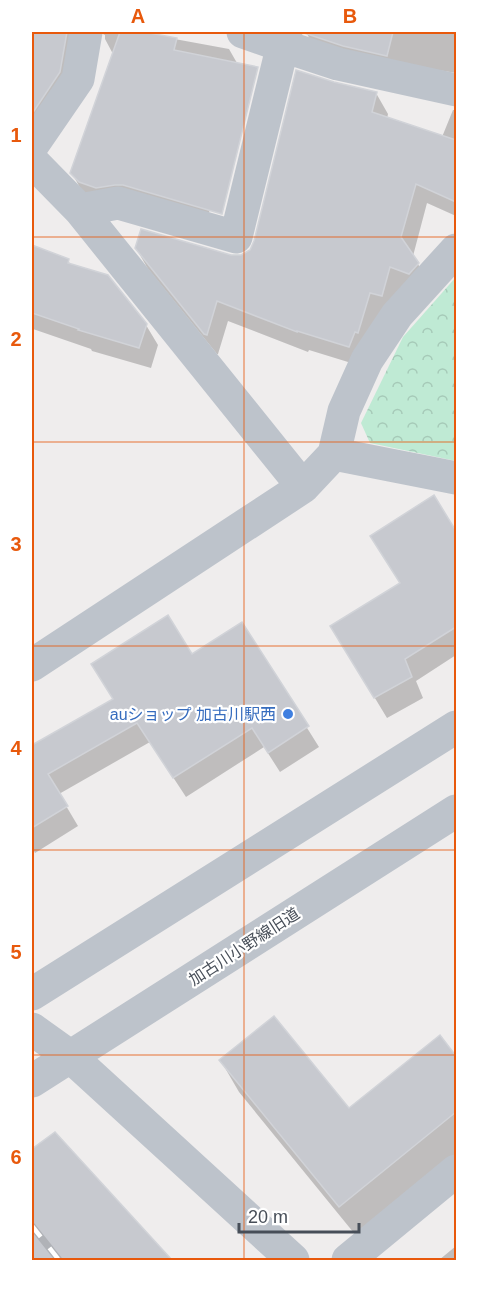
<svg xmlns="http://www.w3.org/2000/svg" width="488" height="1292" font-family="Helvetica,'Noto Sans JP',sans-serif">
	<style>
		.forest { fill: url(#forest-crowns) }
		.shadow { fill: #0003 }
		.building { fill: #c7c9cf; stroke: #d1d3d8; stroke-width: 1.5 }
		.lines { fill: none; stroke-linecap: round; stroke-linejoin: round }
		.minor { stroke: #bdc3cb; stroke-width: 33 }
		.rail-casing { stroke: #b0b2b7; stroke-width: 7 }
		.rail { stroke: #fff; stroke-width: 4.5; stroke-dasharray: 14; stroke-linecap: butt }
		.grid { fill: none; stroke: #e8590c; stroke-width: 1.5; stroke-opacity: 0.55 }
		.shop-dot { fill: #3f7fe0; stroke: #fff; stroke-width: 2 }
		.labels { text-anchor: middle; stroke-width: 4.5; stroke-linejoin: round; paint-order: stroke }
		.shop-label { font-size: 16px; fill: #366cbe; stroke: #fff; text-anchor: end }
		.street-label { font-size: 16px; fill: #474e58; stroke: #fff }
		.neatline { fill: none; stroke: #e8590c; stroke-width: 2 }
		.grid-label { font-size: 20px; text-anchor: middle; font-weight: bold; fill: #e8590c }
	</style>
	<defs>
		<pattern id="forest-crowns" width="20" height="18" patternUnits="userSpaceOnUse" patternTransform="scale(1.5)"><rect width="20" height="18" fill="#bfead4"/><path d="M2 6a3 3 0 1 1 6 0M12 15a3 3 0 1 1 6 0" fill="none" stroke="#a6cab8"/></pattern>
	</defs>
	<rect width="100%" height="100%" fill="#efeded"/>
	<path class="forest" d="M456,277V461L370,443L361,423L403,337Z"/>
	<path class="shadow" d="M32,32H142V33L229,49L241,70L206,226L84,195L72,173L113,54L105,39V35L101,33L32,145Z
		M306,32H456V73L401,64L318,54Z
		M333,84L376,93L388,114L387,119L442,137L453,110H456V216L427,203L413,256L430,284L361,366L309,350L308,352L228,321L218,354H217L148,269L136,248L231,257L242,256L251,251Z
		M32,247L68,260L71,266L146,325L158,345L151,368L92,351L91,349L33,329L32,325Z
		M433,497L456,534V655L416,681L423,698L387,718L344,647L401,584Z
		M242,624L319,747L280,772L264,747L186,797L150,742L59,794L78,826L35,853L32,847V746L191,656Z
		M439,1037L456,1058V1158L358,1238L239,1092L221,1061L349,1110Z
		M55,1134L170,1260H32V1151Z
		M456,1246V1260H439Z"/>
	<path class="building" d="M32,32H67L60,72L32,114Z
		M120,32H144L177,38L174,50L258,67L222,214L123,185H115L96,188L79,182L70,173Z
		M304,32H393L387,56L343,46L304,33Z
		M296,70L334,82L377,92L372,112L456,140V202L416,184L401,237L419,263L409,274L390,267L382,296L370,293L358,333L355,332L349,347L297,331V332L217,301L207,335L204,334L135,248L141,229L231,255H241L250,250L254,241Z
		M32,245L69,259L68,263L108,275L147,324L139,348L78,330L79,329L32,313Z
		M434,495L456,531V627L405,659L412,677L374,698L330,626L400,583L370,536Z
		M168,615L192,654L242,622L309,726L268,753L252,728L173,778L137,723L48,774L68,806L32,828V745L113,699L91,664Z
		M274,1016L349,1108L440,1035L456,1056V1112L339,1207L219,1060Z
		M55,1132L172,1260H32V1149Z"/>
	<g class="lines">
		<path class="minor" d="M243,32L283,46L338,64L456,90
			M32,146L78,79L86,32
			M32,161L80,210L303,487
			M80,210L118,203L236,237L286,32
			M334,454L456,478
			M32,665L303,487L334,454L344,411L367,360L397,315L456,250
			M32,994L456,727
			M32,1029L71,1057L293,1260
			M32,1081L456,811
			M348,1260L456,1171"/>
		<g class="rail-casing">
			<path id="rail" d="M32,1226L59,1260"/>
		</g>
		<use href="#rail" class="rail"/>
	</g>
	<path class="grid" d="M244,32V1260M32,237H456M32,442H456M32,646H456M32,850H456M32,1055H456"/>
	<circle class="shop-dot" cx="288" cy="714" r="6"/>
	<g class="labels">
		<g class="shop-label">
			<text x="276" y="720">auショップ 加古川駅西</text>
		</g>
		<g class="street-label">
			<text transform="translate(244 946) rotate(-33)" y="6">加古川小野線旧道</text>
		</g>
	</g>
	<rect width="488" height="1292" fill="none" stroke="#ffffff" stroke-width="66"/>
	<path d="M239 1223v9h120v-9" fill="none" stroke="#474e58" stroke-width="3"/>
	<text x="248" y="1223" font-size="18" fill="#474e58" stroke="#ffffff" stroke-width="4.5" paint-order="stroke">20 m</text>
	<rect x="33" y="33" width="422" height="1226" class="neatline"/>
	<g class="grid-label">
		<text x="138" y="23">A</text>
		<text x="350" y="23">B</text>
		<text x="16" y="142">1</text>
		<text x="16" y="346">2</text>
		<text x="16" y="551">3</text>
		<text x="16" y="755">4</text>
		<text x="16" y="959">5</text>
		<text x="16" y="1164">6</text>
	</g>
</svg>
